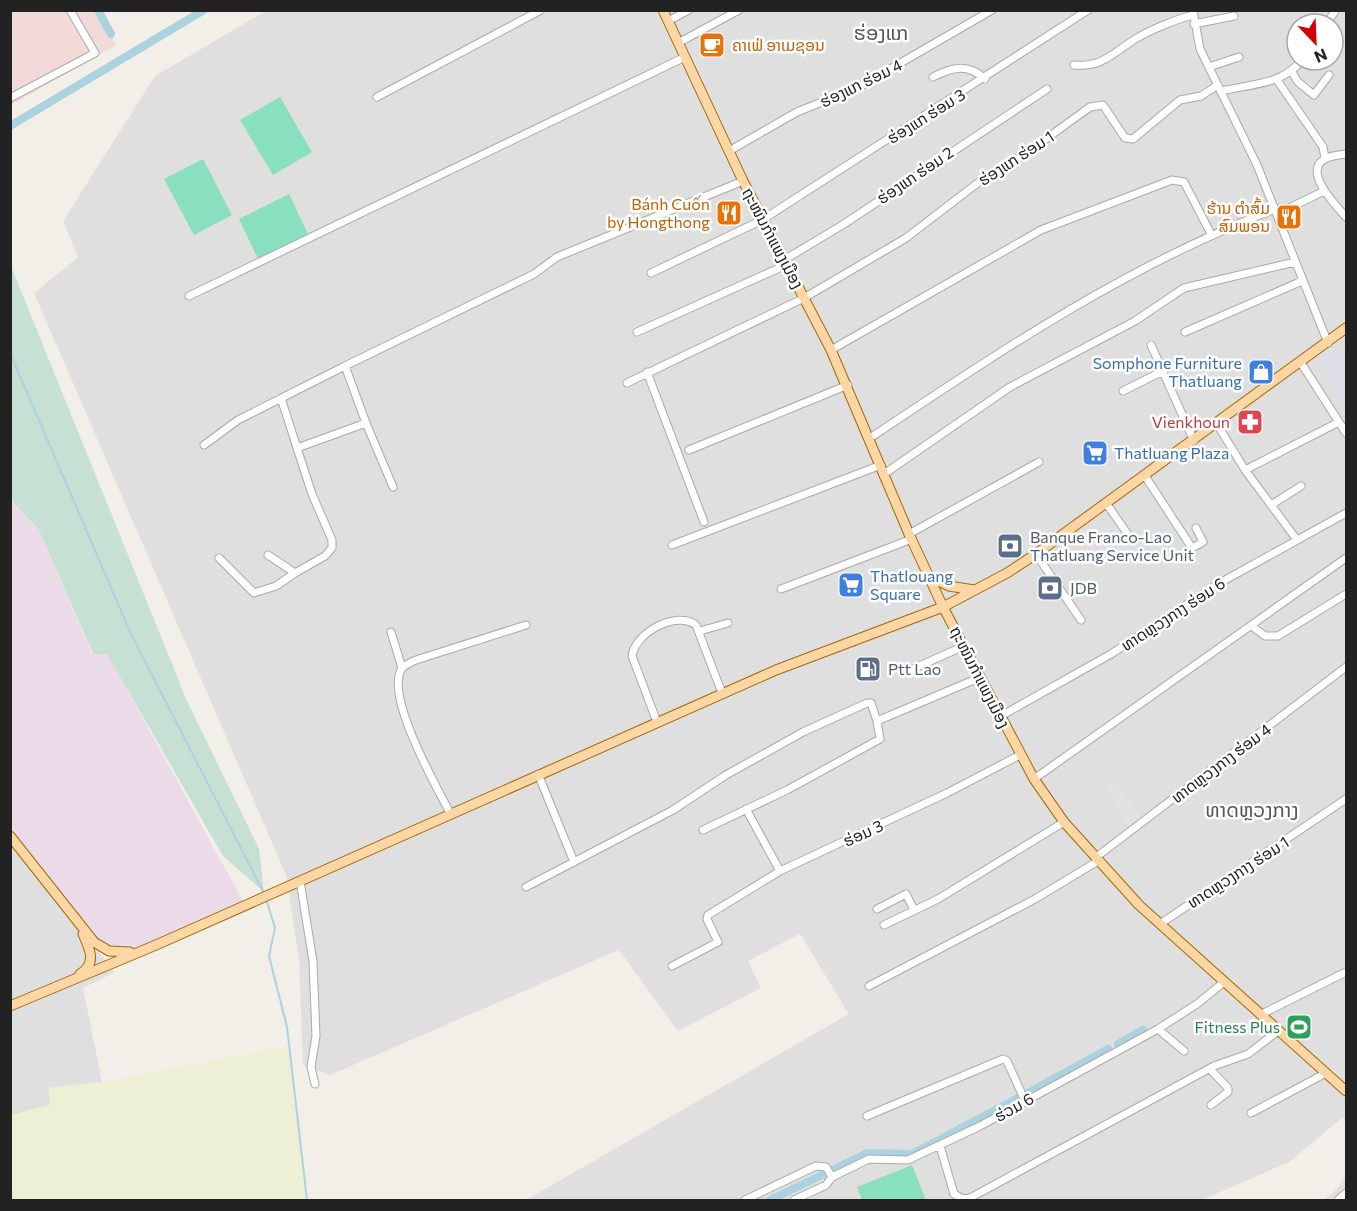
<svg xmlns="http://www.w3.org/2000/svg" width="1357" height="1211" font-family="Commissioner,'Noto Sans Lao',sans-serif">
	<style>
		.residential { fill: #e0dfdf; fill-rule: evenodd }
		.commercial { fill: #f2dad9 }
		.industrial { fill: #ebdbe8 }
		.farmland { fill: #eef0d5 }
		.wetland { fill: #c6e0d4 }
		.pitch { fill: #88e0be }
		.parking { fill: #e2e2e2 }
		.plaza { fill: #dddde8 }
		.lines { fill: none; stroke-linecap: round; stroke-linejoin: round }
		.stream { stroke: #aad3df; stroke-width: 2 }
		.canal { stroke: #aad3df; stroke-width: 8 }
		.minor-casing { stroke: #a9a9a9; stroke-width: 9 }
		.major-casing { stroke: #a06b00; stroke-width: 11 }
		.minor { stroke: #fff; stroke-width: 7 }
		.major { stroke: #fcd6a4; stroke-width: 9 }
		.labels { text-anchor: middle; stroke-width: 5; stroke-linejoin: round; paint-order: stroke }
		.food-label { font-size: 16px; fill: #c56008; stroke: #fff; text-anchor: end }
		.street-label { font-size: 16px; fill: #222; stroke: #fff }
		.shop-label { font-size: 16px; fill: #366cbe; stroke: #fff; text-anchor: start }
		.health-label { font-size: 16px; fill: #be3a42; stroke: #fff; text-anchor: end }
		.service-label { font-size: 16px; fill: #4e5e75; stroke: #fff; text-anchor: start }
		.leisure-label { font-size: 16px; fill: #27864d; stroke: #fff; text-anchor: end }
		.quarter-label { font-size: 20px; fill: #555; stroke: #fff }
	</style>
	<rect width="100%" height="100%" fill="#f2efe9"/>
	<path class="residential" d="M266,11H1346V1122L1342,1118L1289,1162L1202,1200H526L849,1014L800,934L748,961L761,988L678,1031L619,950L330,1075L303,1065L299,959L286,875L34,293L78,257L63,221L155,76ZM1297,24H1333V60H1297Z
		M10,843L115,972L83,988L102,1082L49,1088L51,1105L11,1115Z
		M1346,1177V1200H1323L1333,1193Z"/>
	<path class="commercial" d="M11,11H98L116,45L11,105Z"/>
	<path class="industrial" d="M10,500L39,530L92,654L107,653L245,905L127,953L103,949L11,843Z"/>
	<path class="farmland" d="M288,1046L307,1200H11V1115L50,1105L49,1088L102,1082Z"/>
	<path class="wetland" d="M11,266L187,701L259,849L264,892L223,856L107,654H93L39,530L11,500Z"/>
	<path class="pitch" d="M280,97L312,152L273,175L240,120Z
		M203,159L232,215L194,235L164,179Z
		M289,194L308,234L258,259L239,219Z
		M912,1165L926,1200H862L857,1187Z"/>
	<path class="parking" d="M1114,780L1144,821L1132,830L1119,811L1108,785Z"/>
	<path class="plaza" d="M1346,347V408L1319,366Z"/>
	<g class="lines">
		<path class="stream" d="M10,353L131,634L264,893
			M266,899L275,928L269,956L287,1027L307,1200"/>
		<path class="canal" d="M98,10L111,34
			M10,126L204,10
			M1118,1044L1143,1030
			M1026,1094L1108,1049
			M834,1169L867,1153L912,1154L1018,1098
			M770,1200L824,1174"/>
		<g class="minor-casing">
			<path id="minor" d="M1193,10L1200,49L1257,165L1328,343
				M668,21L689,10
				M1194,24L1234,16
				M1326,24L1336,10
				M678,43L739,10
				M1074,65C1103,68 1115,51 1137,38C1150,30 1177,19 1193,15
				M1209,67L1239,57
				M1292,72L1298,82L1314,95L1329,75
				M933,77C952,67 968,63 985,79
				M1277,80L1323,147L1325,158
				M1221,91C1251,84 1282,85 1302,60
				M377,97L541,10
				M10,98L95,53L70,10
				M729,151L797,112L859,87L992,10
				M1346,154C1341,155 1333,155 1327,158C1300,169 1336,206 1346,217
				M1277,214L1324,191
				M784,260L844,224L1047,89
				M651,273L762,220L1088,10
				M189,296L685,57
				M637,332L786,265
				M1185,332L1302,281
				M1151,345L1194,441
				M831,350L1041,230L1172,180L1184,182L1211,234
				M1301,363L1346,433
				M647,372L704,522
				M627,383L804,298L906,238L979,182L1025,154L1090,107L1103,105L1125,138L1133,139L1180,100L1201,96L1218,85
				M1123,391L1163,371
				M281,398L297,448
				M366,423L393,487
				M1217,424L1245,470L1297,540
				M870,438C1002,350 1126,266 1275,209
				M204,445L238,420L345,366
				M689,450L848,385
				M1245,470L1339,422
				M884,474L1010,387L1135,321L1184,288L1295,262
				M1145,476L1192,548L1203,542L1196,528
				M1106,503L1127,533
				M1271,505L1301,486
				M909,534L1039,462
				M672,545L881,465
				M1036,554L1081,620
				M268,555L295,573L325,556L332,548V540L312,494L297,448L366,423L345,366L534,274L557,257L743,181
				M219,558L254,593L276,586L295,573
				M781,589L912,539
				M1252,626L1265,636H1278L1346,594
				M700,631L728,623
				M391,632L402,668
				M908,671L964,646
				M1001,716L1111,654L1218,584L1346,513
				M657,722L632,656C635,633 676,610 696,625L722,693
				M538,774L574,862
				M1034,779L1346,558
				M746,809L780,871
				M450,813C436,786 386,698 401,670C404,665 411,662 416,660L526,625
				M703,830L787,790L880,739L877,721
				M1095,858L1346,667
				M300,881L313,961L316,1036L311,1067L315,1084
				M526,887L673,810L726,775L803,732L867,703H871L877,721L981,677
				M877,909L906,894L914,910
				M1160,924L1346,799
				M884,925L938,899L1064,822
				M672,966L718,942L707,919L708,915L780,871L947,793L1020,755
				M869,986L1035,899L1098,861
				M1260,1015L1346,972
				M1158,1029L1184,1051
				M1210,1069L1228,1088V1092L1211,1105
				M1251,1113L1326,1073
				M867,1116L1003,1059L1007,1061L1025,1101
				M940,1146L954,1194L963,1199L970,1198L1214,1066L1248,1054L1278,1031
				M745,1200L816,1166L826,1167L832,1177
				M794,1200L826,1185L832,1177L869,1159L908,1160L980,1126L1158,1029L1197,1004L1224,982
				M1338,1200L1346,1193"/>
		</g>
		<g class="major-casing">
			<path id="major" d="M663,10L743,181L831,350L909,534L943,607L1034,779L1064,822L1139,905L1346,1091
				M930,577L949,586L974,590
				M10,836L94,942L109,951L130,952
				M80,974C97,964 90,949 83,934
				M10,1006L156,945L776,670L943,607L1007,573L1036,554L1346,328"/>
		</g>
		<use href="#minor" class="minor"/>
		<use href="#major" class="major"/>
	</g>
	<defs>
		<g id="cafe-square" transform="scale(1.35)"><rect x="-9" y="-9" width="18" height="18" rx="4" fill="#e8710a" stroke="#fff"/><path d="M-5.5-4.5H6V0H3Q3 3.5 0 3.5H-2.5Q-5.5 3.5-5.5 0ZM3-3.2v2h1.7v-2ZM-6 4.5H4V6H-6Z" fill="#fff"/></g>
		<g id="restaurant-square" transform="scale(1.35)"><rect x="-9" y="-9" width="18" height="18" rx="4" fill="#e8710a" stroke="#fff"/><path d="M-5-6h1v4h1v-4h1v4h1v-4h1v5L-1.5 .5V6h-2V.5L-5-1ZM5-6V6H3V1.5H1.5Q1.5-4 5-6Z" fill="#fff"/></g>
		<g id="shop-square" transform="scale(1.35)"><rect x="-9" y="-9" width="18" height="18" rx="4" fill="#3f7fe0" stroke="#fff"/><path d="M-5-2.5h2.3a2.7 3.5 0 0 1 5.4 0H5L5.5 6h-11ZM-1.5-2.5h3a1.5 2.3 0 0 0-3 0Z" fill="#fff"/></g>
		<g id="pharmacy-square" transform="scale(1.35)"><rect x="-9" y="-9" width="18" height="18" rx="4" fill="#e0444e" stroke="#fff"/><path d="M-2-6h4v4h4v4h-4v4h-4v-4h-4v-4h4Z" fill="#fff"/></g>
		<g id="supermarket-square" transform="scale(1.35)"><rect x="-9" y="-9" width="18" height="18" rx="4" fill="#3f7fe0" stroke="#fff"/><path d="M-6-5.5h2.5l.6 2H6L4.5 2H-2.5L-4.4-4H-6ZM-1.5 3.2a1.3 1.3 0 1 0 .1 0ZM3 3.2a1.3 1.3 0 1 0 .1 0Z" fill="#fff"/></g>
		<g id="bank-square" transform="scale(1.35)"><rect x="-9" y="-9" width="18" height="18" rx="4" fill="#5c6f8a" stroke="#fff"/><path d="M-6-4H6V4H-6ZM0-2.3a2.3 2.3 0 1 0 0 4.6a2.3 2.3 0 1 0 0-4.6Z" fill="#fff"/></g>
		<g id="fuel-square" transform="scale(1.35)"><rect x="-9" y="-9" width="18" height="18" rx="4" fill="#5c6f8a" stroke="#fff"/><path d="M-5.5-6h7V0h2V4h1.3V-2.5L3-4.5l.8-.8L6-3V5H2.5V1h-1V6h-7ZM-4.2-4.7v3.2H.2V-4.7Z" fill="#fff"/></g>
		<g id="stadium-square" transform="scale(1.35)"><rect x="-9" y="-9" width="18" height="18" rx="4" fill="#2e9e5b" stroke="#fff"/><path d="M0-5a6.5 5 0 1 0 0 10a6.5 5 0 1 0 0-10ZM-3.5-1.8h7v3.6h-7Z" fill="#fff"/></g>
	</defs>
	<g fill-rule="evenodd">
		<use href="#cafe-square" x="712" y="45"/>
		<use href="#restaurant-square" x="729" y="213"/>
		<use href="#restaurant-square" x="1289" y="217"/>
		<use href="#shop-square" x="1261" y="372"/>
		<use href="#pharmacy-square" x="1250" y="422"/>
		<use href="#supermarket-square" x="1095" y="453"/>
		<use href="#bank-square" x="1010" y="546"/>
		<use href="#supermarket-square" x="851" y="585"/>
		<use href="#bank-square" x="1050" y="588"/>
		<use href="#fuel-square" x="868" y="669"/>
		<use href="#stadium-square" x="1299" y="1027"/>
	</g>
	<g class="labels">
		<g class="food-label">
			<text x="732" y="51" text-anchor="start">ຄາເຟ່ ອາເມຊອນ</text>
			<text x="710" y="210">Bánh Cuốn<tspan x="710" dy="18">by Hongthong</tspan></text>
			<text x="1270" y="214">ຮ້ານ ຕຳສົ້ມ<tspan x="1270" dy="18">ສົມພອນ</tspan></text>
		</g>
		<g class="street-label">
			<text transform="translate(861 83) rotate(-26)" y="6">ຮ່ອງແກ ຮ່ອມ 4</text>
			<text transform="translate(926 116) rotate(-32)" y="6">ຮ່ອງແກ ຮ່ອມ 3</text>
			<text transform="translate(1016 158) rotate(-33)" y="6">ຮ່ອງແກ ຮ່ອມ 1</text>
			<text transform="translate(915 175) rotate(-34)" y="6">ຮ່ອງແກ ຮ່ອມ 2</text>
			<text transform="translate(773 238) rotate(62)" y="6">ຖະໜົນກຳແພງເມືອງ</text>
			<text transform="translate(1173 614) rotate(-33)" y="6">ທາດຫຼວງກາງ ຮ່ອມ 6</text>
			<text transform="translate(980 677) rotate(63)" y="6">ຖະໜົນກຳແພງເມືອງ</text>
			<text transform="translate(1221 763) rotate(-37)" y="6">ທາດຫຼວງກາງ ຮ່ອມ 4</text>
			<text transform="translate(863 833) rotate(-25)" y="6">ຮ່ອມ 3</text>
			<text transform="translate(1238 872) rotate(-33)" y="6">ທາດຫຼວງກາງ ຮ່ອມ 1</text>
			<text transform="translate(1014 1107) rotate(-29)" y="6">ຮ່ວມ 6</text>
		</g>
		<g class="shop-label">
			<text x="1242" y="369" text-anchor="end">Somphone Furniture<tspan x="1242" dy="18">Thatluang</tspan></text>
			<text x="1114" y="459">Thatluang Plaza</text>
			<text x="870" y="582">Thatlouang<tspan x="870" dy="18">Square</tspan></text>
		</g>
		<g class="health-label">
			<text x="1230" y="428">Vienkhoun</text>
		</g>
		<g class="service-label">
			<text x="1030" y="543">Banque Franco-Lao<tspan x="1030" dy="18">Thatluang Service Unit</tspan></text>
			<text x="1070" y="594">JDB</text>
			<text x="888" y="675">Ptt Lao</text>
		</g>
		<g class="leisure-label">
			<text x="1280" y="1033">Fitness Plus</text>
		</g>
		<g class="quarter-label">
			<text x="881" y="40">ຮ່ອງແກ</text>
			<text x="1252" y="817">ທາດຫຼວງກາງ</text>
		</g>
	</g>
	<rect width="1357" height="1211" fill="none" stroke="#222222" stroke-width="24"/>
	<g transform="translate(1315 42) rotate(157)"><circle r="28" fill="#ffffff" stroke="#a7a7a7" stroke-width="1.5"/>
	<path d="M0-4.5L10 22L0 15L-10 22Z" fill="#d40000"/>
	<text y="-9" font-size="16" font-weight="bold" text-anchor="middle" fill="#222222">N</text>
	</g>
</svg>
